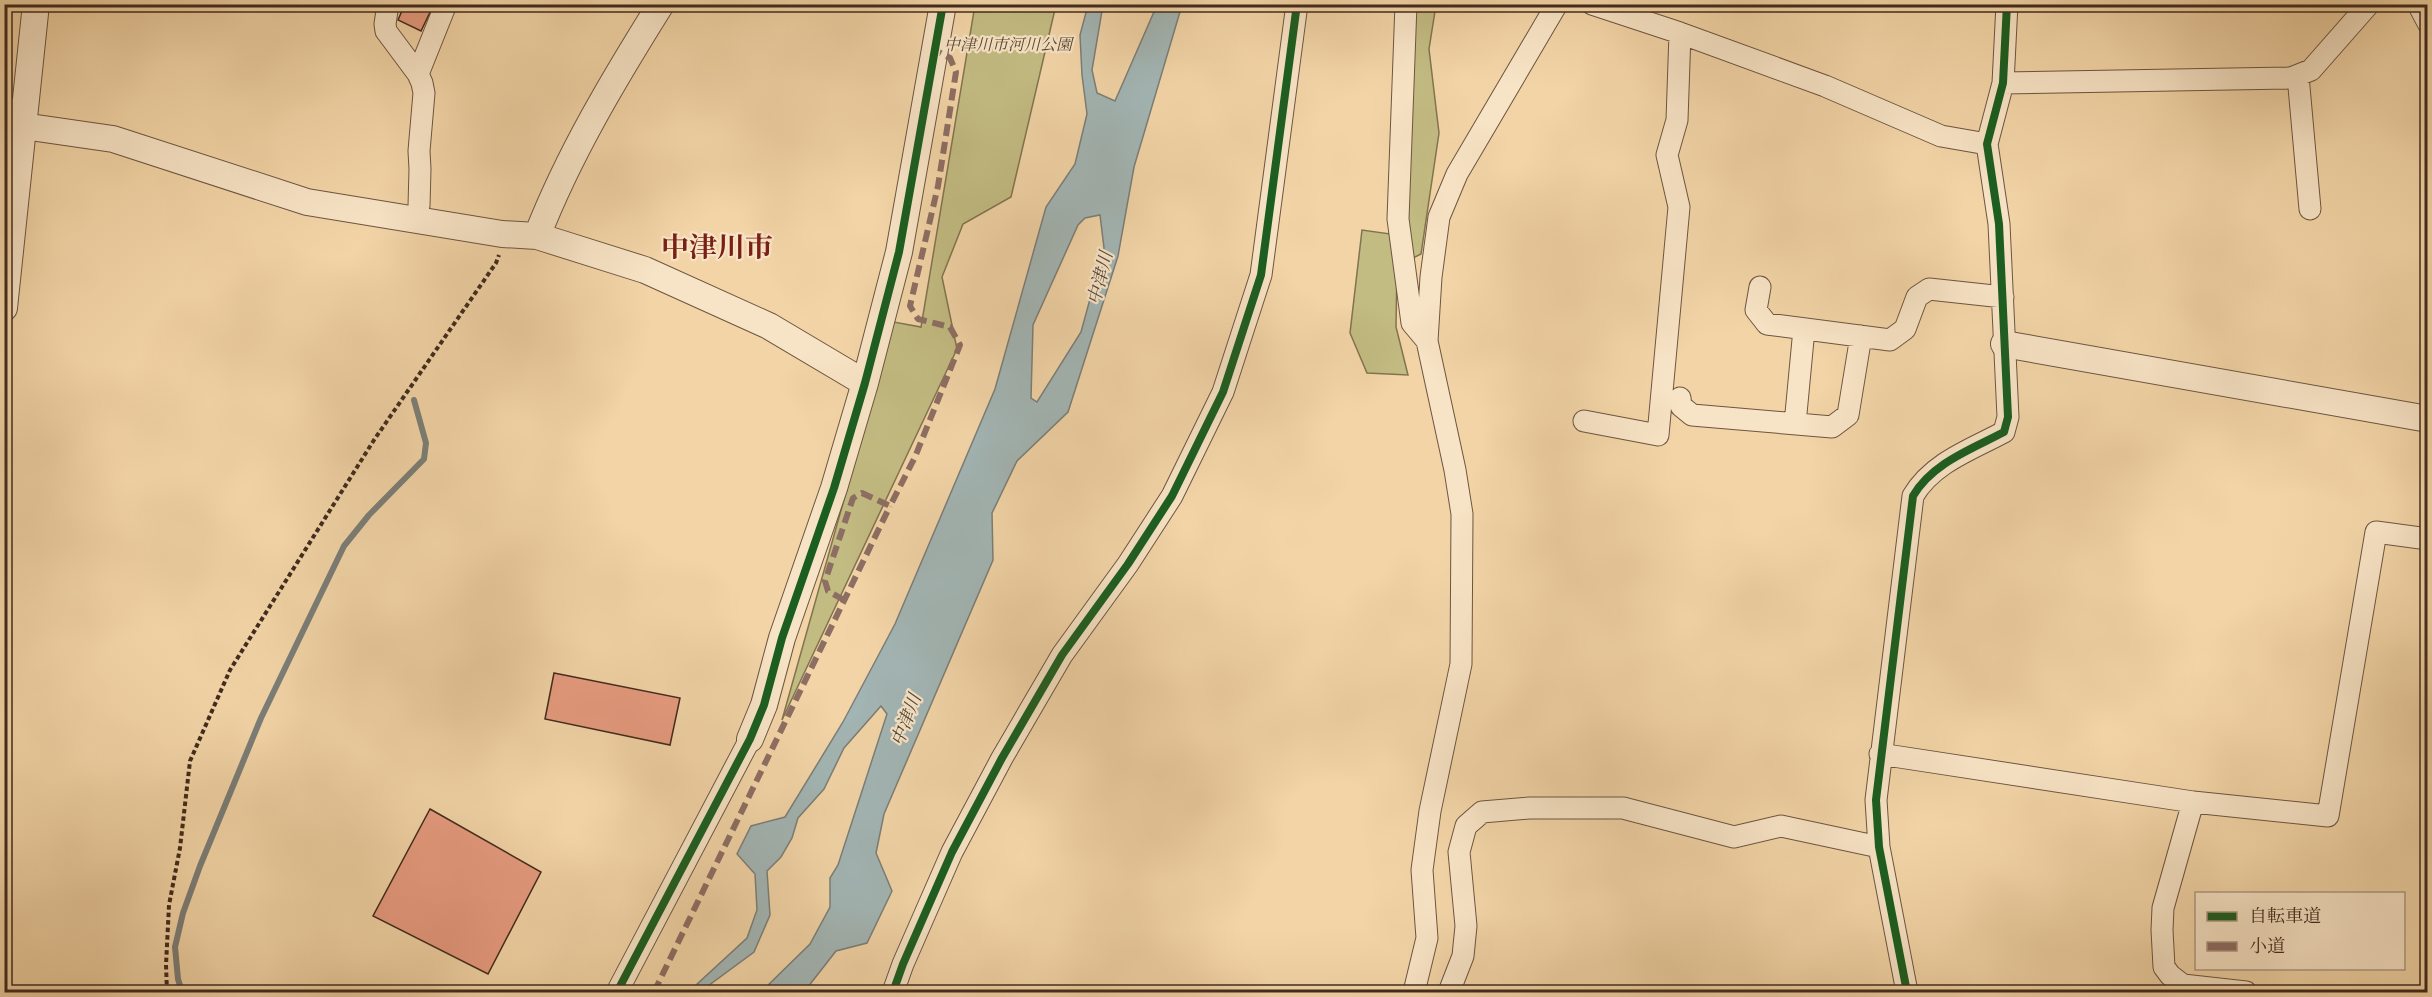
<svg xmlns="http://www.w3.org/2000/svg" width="2432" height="997" font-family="'Libre Caslon Text','Noto Serif JP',serif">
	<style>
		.green { fill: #c2bb82; stroke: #827350; stroke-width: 1.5 }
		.water { fill: #a2b5b4; stroke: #7b7e78; stroke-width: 1.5; fill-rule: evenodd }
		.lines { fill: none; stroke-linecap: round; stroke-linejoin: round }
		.stream { stroke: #7b7e78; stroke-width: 6 }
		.building { fill: #e79b80; stroke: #412b1e; stroke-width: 1.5 }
		.minor-casing { stroke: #6d5540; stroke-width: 23 }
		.tertiary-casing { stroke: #6d5540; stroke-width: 28 }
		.path { stroke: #412b1e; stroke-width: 4; stroke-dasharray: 4.5 3; stroke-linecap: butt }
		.minor { stroke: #f7e3c5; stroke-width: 21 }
		.tertiary { stroke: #f7e3c5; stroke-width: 26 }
		.quiet { stroke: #8d6e63; stroke-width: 6; stroke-dasharray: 12 6; stroke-linecap: butt }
		.cycleway-casing { stroke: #f7e3c5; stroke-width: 11 }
		.cycleway { stroke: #1b5e20; stroke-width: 8 }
		.labels { text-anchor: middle; stroke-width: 4.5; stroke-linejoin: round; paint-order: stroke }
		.park-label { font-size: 16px; font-style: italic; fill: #5b4832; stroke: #f7e3c5 }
		.water-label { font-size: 18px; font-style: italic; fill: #54473c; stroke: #f7e3c5 }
		.town-label { font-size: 28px; font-weight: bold; fill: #7a1f14; stroke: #f7e3c5 }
	</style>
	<rect width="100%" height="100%" fill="#f2d4a6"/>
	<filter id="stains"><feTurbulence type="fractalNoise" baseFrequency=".00333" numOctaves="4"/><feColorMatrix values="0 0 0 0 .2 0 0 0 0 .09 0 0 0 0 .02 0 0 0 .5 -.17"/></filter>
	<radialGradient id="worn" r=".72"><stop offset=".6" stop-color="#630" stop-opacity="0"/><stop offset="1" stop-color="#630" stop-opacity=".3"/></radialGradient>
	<path class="green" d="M975,5H1056L1011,197L963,224L942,277L957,349L782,720L894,322L921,327Z
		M1410,5H1436L1429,49L1439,133L1421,254L1397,266L1396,327L1408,375L1367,373L1350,333L1362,230L1390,234Z"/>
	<path class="water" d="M1088,5H1103L1092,70L1097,93L1115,101L1157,5H1182L1134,167L1118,256L1068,412L1017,461L992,513L993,560L884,814L876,853L892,891L867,943L836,951L804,992H761L810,944L830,907V878L838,865L887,714L881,706L844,748L824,789L798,818L792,838L781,857L767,871L770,915L754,952L708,986L705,992H692L695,986L747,938L757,910L755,874L737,854L751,826L785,817L843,722L895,624L995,389L1046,207L1075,164L1087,114L1082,75L1080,35ZM1100,215L1104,248L1081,332L1037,402L1031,398L1033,325L1078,225L1085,218Z"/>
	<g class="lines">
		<path class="stream" d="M182,992L178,979L175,947L183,913L200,866L261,718L344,546L369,515L424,459L426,443L414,400"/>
	</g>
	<path class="building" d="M405,4H434L421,31L398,20Z
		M554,673L680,698L670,745L545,719Z
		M430,809L541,872L488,974L373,916Z"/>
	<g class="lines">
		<g class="minor-casing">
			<path id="minor" d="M388,4L385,24L386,31L418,74L422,83L424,93L419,151L420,169L419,206
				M1406,4L1398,219L1412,323L1427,341
				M1592,4L1680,33L1825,86L1941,136L1987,144
				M2418,4L2428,23
				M418,74L446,4
				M2298,76L2310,209
				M2003,83L2291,78L2311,70L2369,4
				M4,119L7,113L24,105
				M1760,287L1756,310L1767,324L1890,340L1905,329L1917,297L1929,289L2003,297
				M1680,398L1681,406L1692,415L1832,427L1848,415L1861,336
				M1584,421L1658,435L1679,207L1667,155L1677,120L1680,33
				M1795,424L1804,329
				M1880,754L2193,802L2163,908L2162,930L2164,967L2170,975L2183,985L2246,992
				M2193,802L2328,816L2376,532L2428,539
				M617,992L750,739
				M893,992L903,964L952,852L1002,758L1062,655L1128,564L1172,496L1223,392L1261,275L1297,4
				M1414,992L1427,938L1422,870L1430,811L1461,664L1462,514L1455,470L1427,341L1431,277L1439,217L1457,174L1557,4
				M1449,992L1463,956L1466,926L1459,852L1466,826L1482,812L1529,808H1623L1734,837L1781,826L1879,847
				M1907,992L1879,847L1876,800L1913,496C1932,463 1972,449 2004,432L2008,417L1999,224L1987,144L2003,83L2007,4"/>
		</g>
		<g class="tertiary-casing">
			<path id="tertiary" d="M23,126L113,139L307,202L502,234L537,236L645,270L769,326L865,383
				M537,236C569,154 614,79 661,4
				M4,308L36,4
				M2004,344L2428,419
				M750,739L764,705L782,638L834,488L865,383L899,252L943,4"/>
		</g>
		<path class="path" d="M167,992L166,965L169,905L180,848L190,761L230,670L374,440L496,263L499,255"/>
		<use href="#minor" class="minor"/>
		<use href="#tertiary" class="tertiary"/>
		<path class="quiet" d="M844,600L828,591L825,581L853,498L862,493L890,506L915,457L960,345L950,327L918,319L910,306L938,186L956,72L950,58L935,50
			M654,992L890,506"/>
		<g class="cycleway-casing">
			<path id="cycleway" d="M617,992L750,739L764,705L782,638L834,488L865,383L899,252L943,4
				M893,992L903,964L952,852L1002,758L1062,655L1128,564L1172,496L1223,392L1261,275L1297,4
				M1907,992L1879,847L1876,800L1913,496C1932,463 1972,449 2004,432L2008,417L1999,224L1987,144L2003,83L2007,4"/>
		</g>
		<use href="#cycleway" class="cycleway"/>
	</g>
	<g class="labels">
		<g class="park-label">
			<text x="1008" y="50">中津川市河川公園</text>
		</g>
		<g class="water-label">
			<text transform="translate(1100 278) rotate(-76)" y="6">中津川</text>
			<text transform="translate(906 720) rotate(-69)" y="6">中津川</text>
		</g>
		<g class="town-label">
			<text x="717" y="257">中津川市</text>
		</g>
	</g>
	<rect width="2432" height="997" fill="none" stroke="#f2d4a6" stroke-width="24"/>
	<rect x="6" y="6" width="2420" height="985" fill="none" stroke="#412b1e" stroke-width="3"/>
	<rect x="12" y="12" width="2408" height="973" fill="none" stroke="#412b1e" stroke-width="1.5"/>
	<rect x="2195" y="892" width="210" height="78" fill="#f7e3c5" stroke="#ae9982" stroke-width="1.5"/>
	<rect x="2207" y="912" width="30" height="9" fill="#1b5e20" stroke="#ae9982" stroke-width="1.5"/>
	<text x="2249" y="922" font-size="18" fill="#412b1e">自転車道</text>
	<rect x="2207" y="942" width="30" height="9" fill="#8d6e63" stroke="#ae9982" stroke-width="1.5"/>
	<text x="2249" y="952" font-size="18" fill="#412b1e">小道</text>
	<rect width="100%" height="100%" filter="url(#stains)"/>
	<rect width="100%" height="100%" fill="url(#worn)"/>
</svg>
